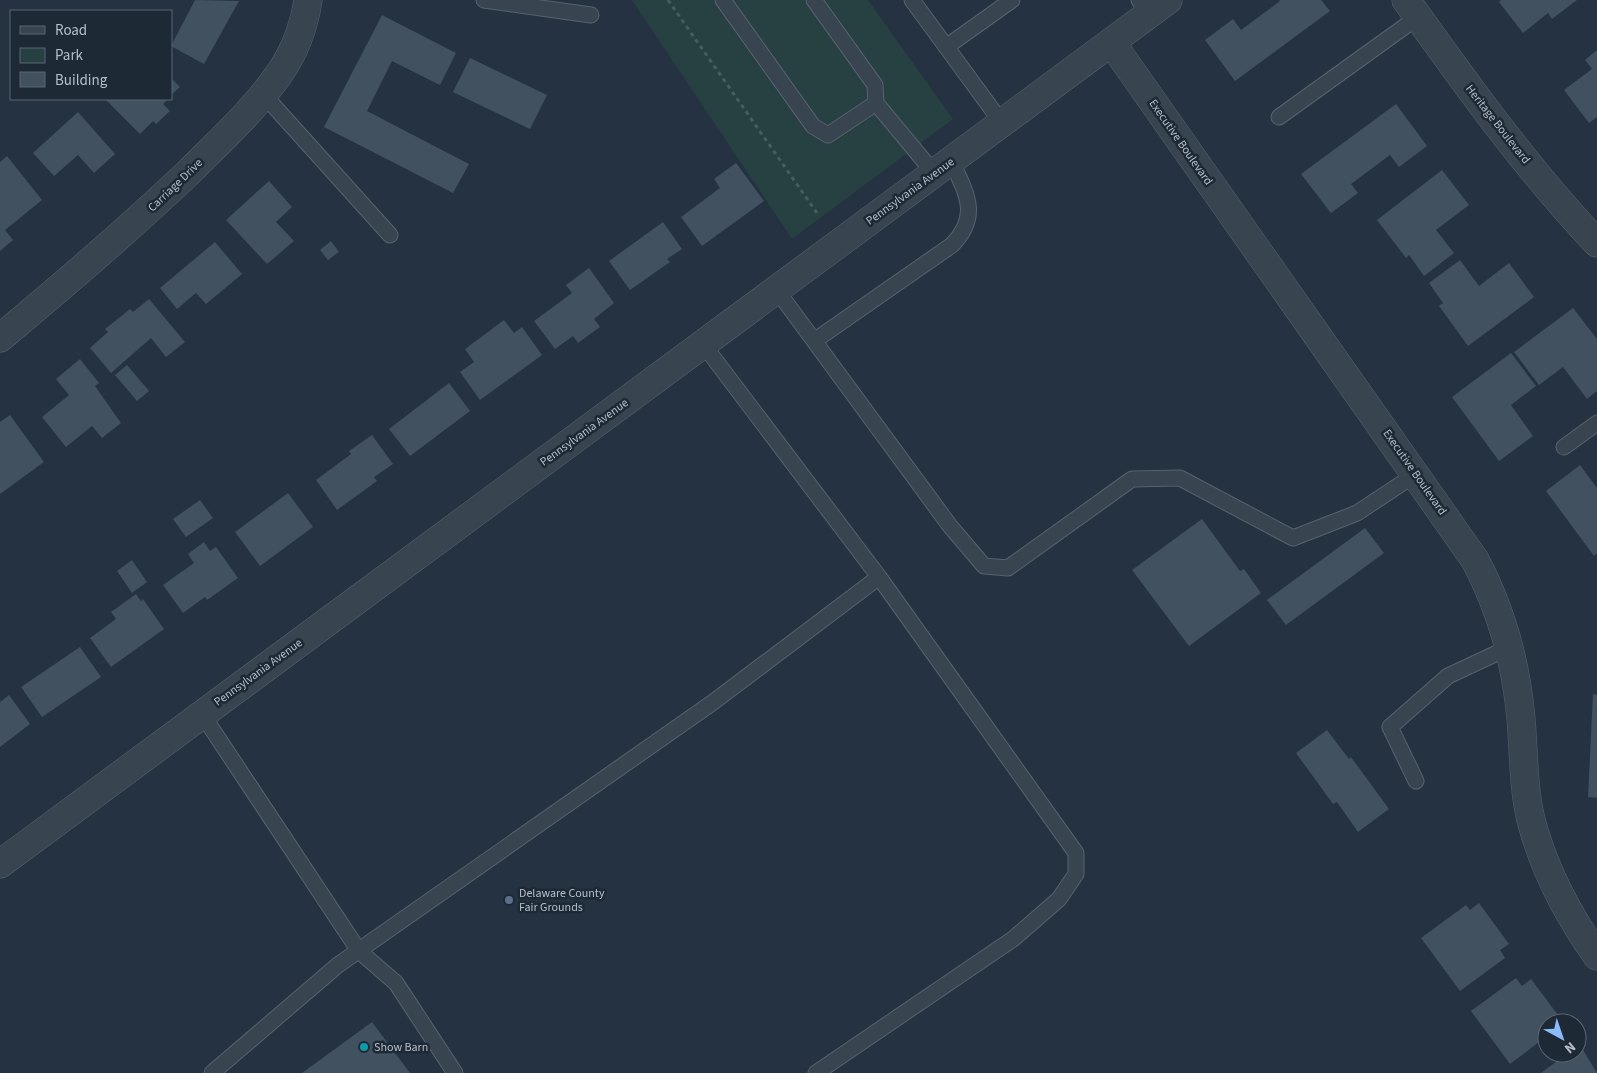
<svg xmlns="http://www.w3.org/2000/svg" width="1597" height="1073" font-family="'Source Sans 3',sans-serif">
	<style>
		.green { fill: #274042 }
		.building { fill: #415160 }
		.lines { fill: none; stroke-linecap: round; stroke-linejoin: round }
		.service-casing { stroke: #57626e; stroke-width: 17 }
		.minor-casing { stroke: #57626e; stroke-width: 29 }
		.tertiary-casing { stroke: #57626e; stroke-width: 29 }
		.path { stroke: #455d5f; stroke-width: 3; stroke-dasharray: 4 4; stroke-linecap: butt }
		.service { stroke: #394451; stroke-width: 15 }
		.minor { stroke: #394451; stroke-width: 28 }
		.tertiary { stroke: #394451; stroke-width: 28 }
		.service-dot { fill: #5c6f8a; stroke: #1e2936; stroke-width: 2 }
		.culture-dot { fill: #0f9aa8; stroke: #1e2936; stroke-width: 2 }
		.labels { text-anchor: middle; stroke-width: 5; stroke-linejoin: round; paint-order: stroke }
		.street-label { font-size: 12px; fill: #b6bfcb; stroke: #1e2936 }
		.poi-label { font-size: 12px; fill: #b6bfcb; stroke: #1e2936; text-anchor: start }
	</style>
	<rect width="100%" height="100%" fill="#253241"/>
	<path class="green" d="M632,0H868L953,119L792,239Z"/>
	<path class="building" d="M195,0L239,1L204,64L171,46Z
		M1279,0H1321L1330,11L1235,81L1205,40L1233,19L1241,30L1280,1Z
		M1501,0H1577L1552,19L1548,13L1523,33L1499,2Z
		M382,15L456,53L440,85L392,61L367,111L469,164L453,193L324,127Z
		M1597,50V117L1589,123L1564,90L1592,69L1585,60Z
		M470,58L547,95L530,129L453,92Z
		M171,78L180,87L171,95Z
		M108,99H168L163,104L170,111L156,124L153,121L140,134L106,100Z
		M1396,104L1427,146L1399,167L1390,155L1351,184L1358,193L1331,213L1301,174Z
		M78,112L115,154L94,173L78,155L54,176L33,153Z
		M7,156L42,200L5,230L13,240L0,251V162Z
		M736,163L764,201L702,246L681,217L720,188L714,179Z
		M1442,170L1469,205L1436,230L1454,253L1424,276L1409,255L1406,258L1377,220Z
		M269,181L292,207L276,222L294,241L267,264L226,220Z
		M663,222L682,249L667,259L670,262L630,290L609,261Z
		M331,241L339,252L328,260L320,250Z
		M215,242L242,274L206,304L196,293L177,309L160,288Z
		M1460,260L1479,286L1509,263L1534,297L1468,346L1439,306L1443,303L1429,283Z
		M589,268L614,303L594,319L600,327L578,343L573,336L555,349L534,321L572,293L566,285Z
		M149,299L185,342L166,357L151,338L111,373L90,348L108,332L105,329L130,309L133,312Z
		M1573,308L1597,339V391L1587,399L1563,367L1539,385L1514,352Z
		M504,320L514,333L522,327L542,355L480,400L460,372L474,362L465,349Z
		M1511,353L1536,386L1511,405L1533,436L1499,461L1452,397Z
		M80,359L99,383L95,386L121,423L102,438L92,426L66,447L42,417L69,395L56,379Z
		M127,365L149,391L137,401L115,375Z
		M449,383L470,411L410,456L389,429Z
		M10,415L44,462L0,494V422Z
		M372,435L393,464L374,477L377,481L337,510L316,480L351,454L349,451Z
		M1580,465L1597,488V553L1594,556L1546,491Z
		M288,493L313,527L260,566L235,532Z
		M200,500L213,518L186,537L173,519Z
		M1202,519L1240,571L1244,569L1261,593L1189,646L1132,570Z
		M1365,528L1384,553L1286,625L1267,600Z
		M204,542L210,551L216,547L238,578L207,600L205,597L183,613L163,585L194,563L188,554Z
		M132,560L147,582L132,593L117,571Z
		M136,594L141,601L143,599L164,629L111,667L90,638L116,619L111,612Z
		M80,647L101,677L42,717L21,687Z
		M1593,694L1597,695V798L1588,797Z
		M9,695L30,724L0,747V702Z
		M1327,730L1349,759L1351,757L1389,809L1358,832L1337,802L1333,804L1296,753Z
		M1479,903L1509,944L1500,950L1505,958L1460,991L1421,938L1466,905L1470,910Z
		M1516,978L1522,986L1531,979L1561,1019L1555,1023H1547V1036L1510,1064L1471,1011Z
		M372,1022L410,1073H302Z
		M1583,1050L1597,1073H1541L1568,1053L1574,1057Z"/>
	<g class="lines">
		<g class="service-casing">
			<path id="service" d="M484,0L591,15
				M723,0L813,126L828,135L876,103
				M814,0L875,85L876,103L934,173
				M912,0L1002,123
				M1139,0L1149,14
				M946,47L1012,0
				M263,94L390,235
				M1279,117L1418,17
				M776,289L950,526L984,566L1008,568L1132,479L1180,478L1293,538L1357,513L1416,474
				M814,341L952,245C981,215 966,193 951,160
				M703,344L879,577L1076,853V874L1059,899L1013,939L816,1073
				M1564,447L1597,423
				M202,714L359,951L396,983L455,1073
				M1416,781L1390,727L1448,676L1510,647
				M212,1073L338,965L712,703L879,577"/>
		</g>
		<g class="minor-casing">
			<path id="minor" d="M1406,0C1466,84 1526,168 1597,243
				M1111,42L1475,560C1502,611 1516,662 1521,719C1524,753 1523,787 1531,820C1544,870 1568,915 1597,956
				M0,338C65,284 128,230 189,172C220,141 254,110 279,74C294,53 304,26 308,0"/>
		</g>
		<g class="tertiary-casing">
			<path id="tertiary" d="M0,864L1168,0"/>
		</g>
		<path class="path" d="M668,0L817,213"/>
		<use href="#service" class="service"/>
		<use href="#minor" class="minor"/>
		<use href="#tertiary" class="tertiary"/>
	</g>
	<circle class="service-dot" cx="509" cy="900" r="5"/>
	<circle class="culture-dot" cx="364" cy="1047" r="5"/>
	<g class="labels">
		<g class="street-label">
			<text transform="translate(1498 124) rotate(52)" y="4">Heritage Boulevard</text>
			<text transform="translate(1181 142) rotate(55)" y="4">Executive Boulevard</text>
			<text transform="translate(175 185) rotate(-44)" y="4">Carriage Drive</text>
			<text transform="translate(910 191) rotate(-36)" y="4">Pennsylvania Avenue</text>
			<text transform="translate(584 432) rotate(-36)" y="4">Pennsylvania Avenue</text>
			<text transform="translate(1415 472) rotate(55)" y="4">Executive Boulevard</text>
			<text transform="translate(258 672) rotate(-36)" y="4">Pennsylvania Avenue</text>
		</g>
		<g class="poi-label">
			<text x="519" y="897">Delaware County<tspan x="519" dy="14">Fair Grounds</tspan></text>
			<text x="374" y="1051">Show Barn</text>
		</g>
	</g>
	<rect x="10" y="10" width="162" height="90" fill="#1e2936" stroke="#5b6572"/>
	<rect x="20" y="26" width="25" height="8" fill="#394451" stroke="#5b6572"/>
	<text x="55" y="35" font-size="15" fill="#b6bfcb">Road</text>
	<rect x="20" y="48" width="25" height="15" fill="#274042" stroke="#5b6572"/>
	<text x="55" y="60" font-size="15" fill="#b6bfcb">Park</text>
	<rect x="20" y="72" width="25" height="15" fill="#415160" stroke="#5b6572"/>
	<text x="55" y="85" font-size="15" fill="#b6bfcb">Building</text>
	<g transform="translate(1562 1038) rotate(140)"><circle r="24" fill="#1e2936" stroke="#5b6572"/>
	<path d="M0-4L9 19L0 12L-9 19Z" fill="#8bbcfa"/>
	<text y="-8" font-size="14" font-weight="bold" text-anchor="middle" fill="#b6bfcb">N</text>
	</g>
</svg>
